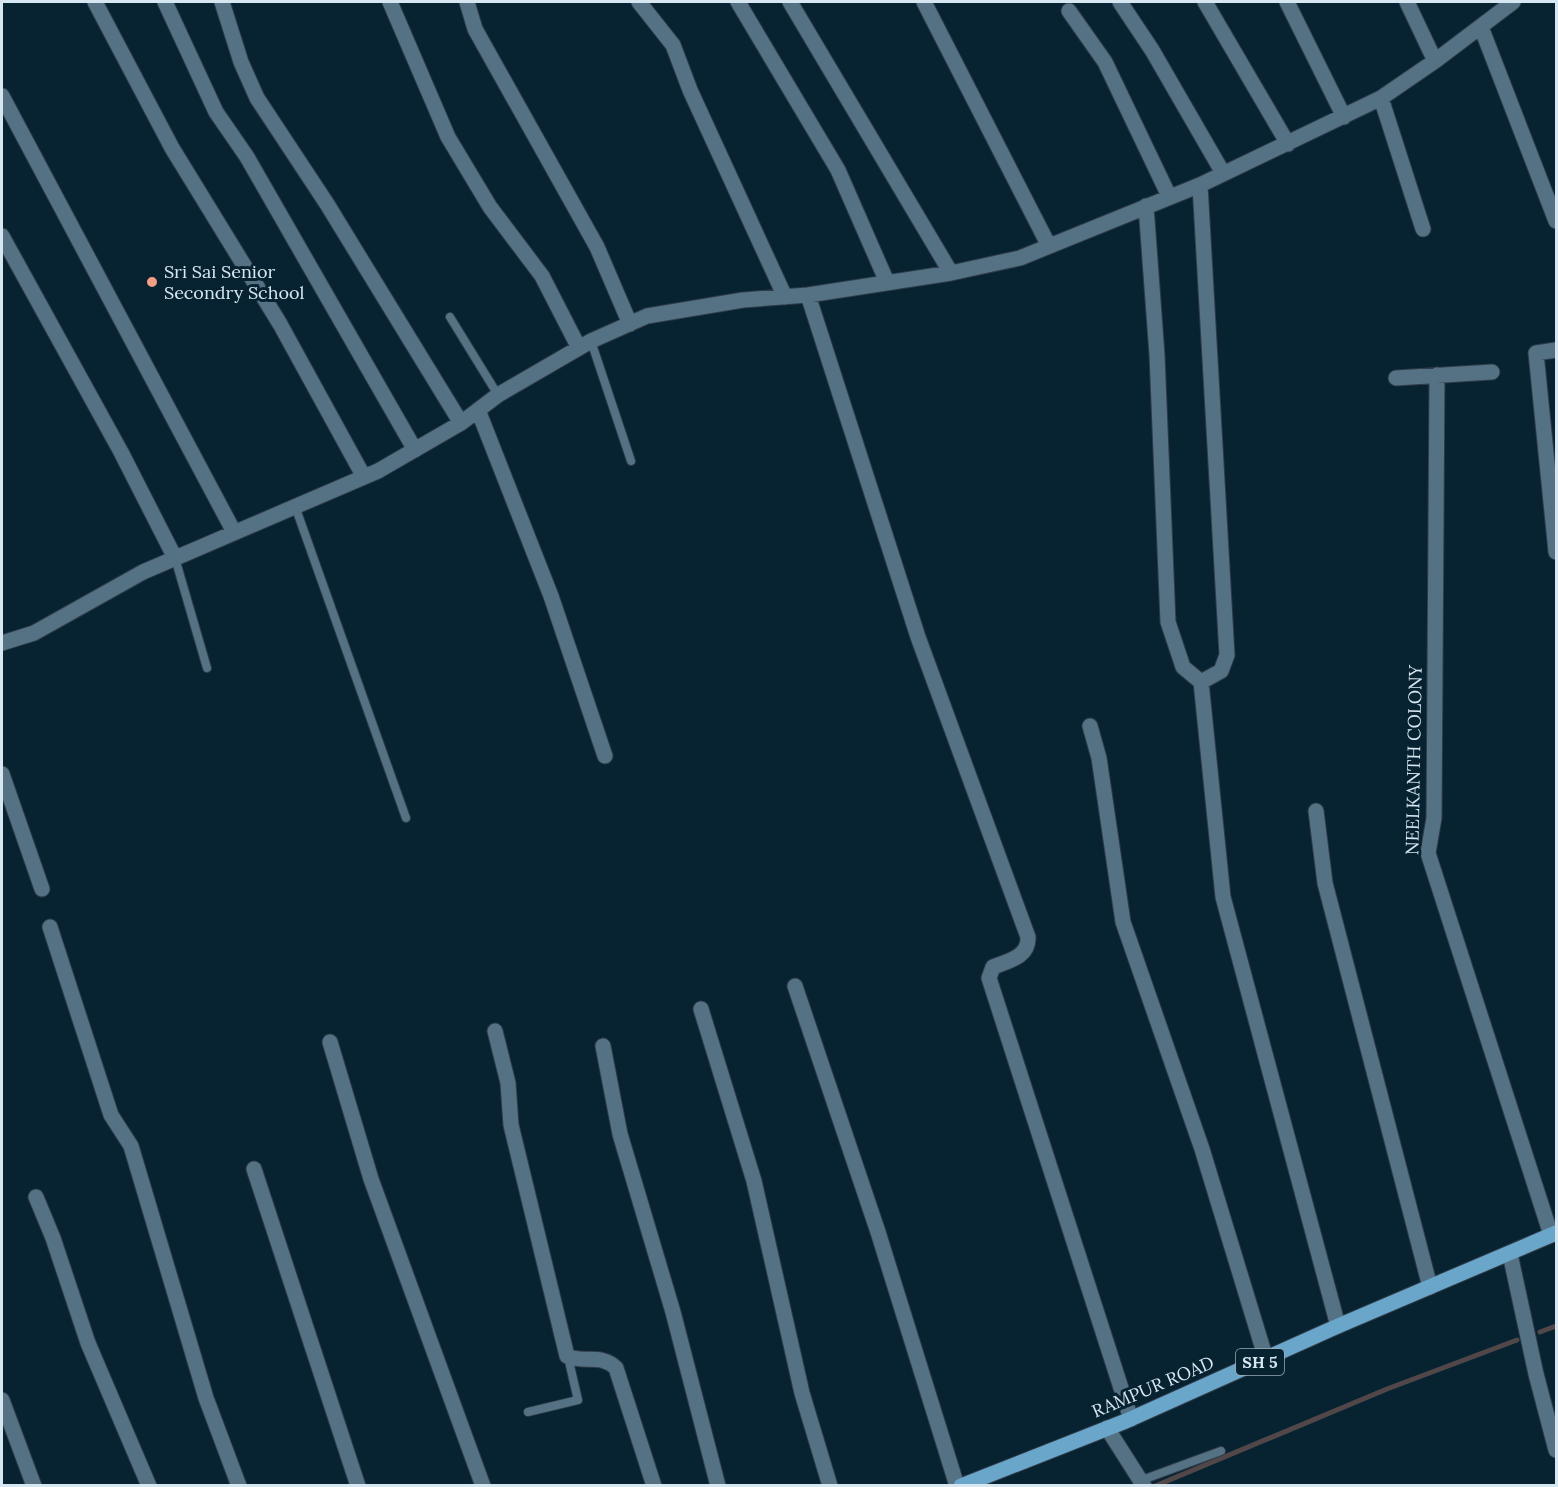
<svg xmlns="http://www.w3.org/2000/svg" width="1558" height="1487" font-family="Lora,serif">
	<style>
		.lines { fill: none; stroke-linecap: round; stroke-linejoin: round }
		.stream { stroke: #514748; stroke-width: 5 }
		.service-casing { stroke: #2f3b48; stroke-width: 10 }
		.minor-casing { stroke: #2f3b48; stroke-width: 17 }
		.primary-casing { stroke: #2f3b48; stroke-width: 17 }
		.service { stroke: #557184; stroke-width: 8 }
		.minor { stroke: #557184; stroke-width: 15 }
		.primary { stroke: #6aa5ca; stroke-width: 15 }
		.poi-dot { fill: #f39f86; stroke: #072231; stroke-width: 2 }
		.labels { text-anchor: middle; stroke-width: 6; stroke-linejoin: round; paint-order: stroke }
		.shield { fill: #072231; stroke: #99acb7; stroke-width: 1.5 }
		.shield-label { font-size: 16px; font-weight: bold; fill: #d7e7f1 }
		.poi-label { font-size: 18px; fill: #d7e7f1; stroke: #072231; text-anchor: start }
		.street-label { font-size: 18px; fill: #d7e7f1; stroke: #072231 }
	</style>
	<rect width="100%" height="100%" fill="#072231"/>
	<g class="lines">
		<path class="stream" d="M1540,1332L1556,1326
			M1155,1486L1387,1389L1517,1340"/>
		<g class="service-casing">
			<path id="service" d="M450,317L498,395
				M591,341L631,461
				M295,506L406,818
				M175,558L207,668
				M528,1412L578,1400L568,1357
				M1142,1480L1221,1451"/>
		</g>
		<g class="minor-casing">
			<path id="minor" d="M95,2L172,148L280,324L364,477
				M165,2L216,112L247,157L415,450
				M222,2L241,62L257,98L327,204L461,423
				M390,2L448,137L490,207L542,276L579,348
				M467,2L475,29L597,247L630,324
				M639,2L673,45L690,90L785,297
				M738,2L838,170L887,282
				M790,2L951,273
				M924,2L1049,246
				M1120,2L1152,50L1223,173
				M1205,2L1288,144
				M1287,2L1344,117
				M1407,2L1435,61
				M1069,11L1105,62L1169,196
				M1481,27L1556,221
				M2,96L234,532
				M1381,98L1423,229
				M1200,185L1227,655L1221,671L1201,682
				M1146,206L1157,355L1168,622L1183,667L1201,682L1223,897L1338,1326
				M2,236L121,452L175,558
				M808,295L918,637L1028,937C1029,957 1008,961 993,967L989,978L1131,1419
				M1556,350L1536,353L1556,552
				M1437,375L1434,818L1428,853L1551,1235
				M1396,378L1492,372
				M478,410L551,596L605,756
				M2,643L34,633L143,572L378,471L461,423L498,395L591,341L647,316L743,300L808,295L951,273L1020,258L1200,185L1381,98L1435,61L1513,2
				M1090,726L1099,758L1123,922L1202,1149L1266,1359
				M2,774L42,889
				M1316,811L1325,883L1430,1287
				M50,927L111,1115L131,1146L206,1398L239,1486
				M795,986L878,1232L957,1486
				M701,1009L754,1181L802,1393L830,1486
				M495,1031L508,1083L511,1125L567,1356C585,1364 601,1353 616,1368L654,1486
				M330,1042L371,1179L483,1486
				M603,1046L620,1134L673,1312L718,1486
				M254,1169L358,1486
				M36,1197L53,1238L88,1343L149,1486
				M1510,1254L1536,1374L1556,1450
				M2,1400L34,1486
				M1107,1428L1144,1486"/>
		</g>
		<g class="primary-casing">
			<path id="primary" d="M961,1486L1126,1421L1338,1326L1556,1233"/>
		</g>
		<use href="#service" class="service"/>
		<use href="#minor" class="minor"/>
		<use href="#primary" class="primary"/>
	</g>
	<circle class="poi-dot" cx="152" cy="282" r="6"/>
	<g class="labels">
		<rect class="shield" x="1236" y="1349" width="48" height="26" rx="4.5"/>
		<g class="shield-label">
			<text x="1260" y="1368">SH 5</text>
		</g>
		<g class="poi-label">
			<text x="164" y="278">Sri Sai Senior<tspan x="164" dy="21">Secondry School</tspan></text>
		</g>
		<g class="street-label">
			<text transform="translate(1414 760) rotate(-89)" y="6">NEELKANTH COLONY</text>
			<text transform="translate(1153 1387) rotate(-23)" y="6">RAMPUR ROAD</text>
		</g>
	</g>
	<rect width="1558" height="1487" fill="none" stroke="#d7e7f1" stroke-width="6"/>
</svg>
